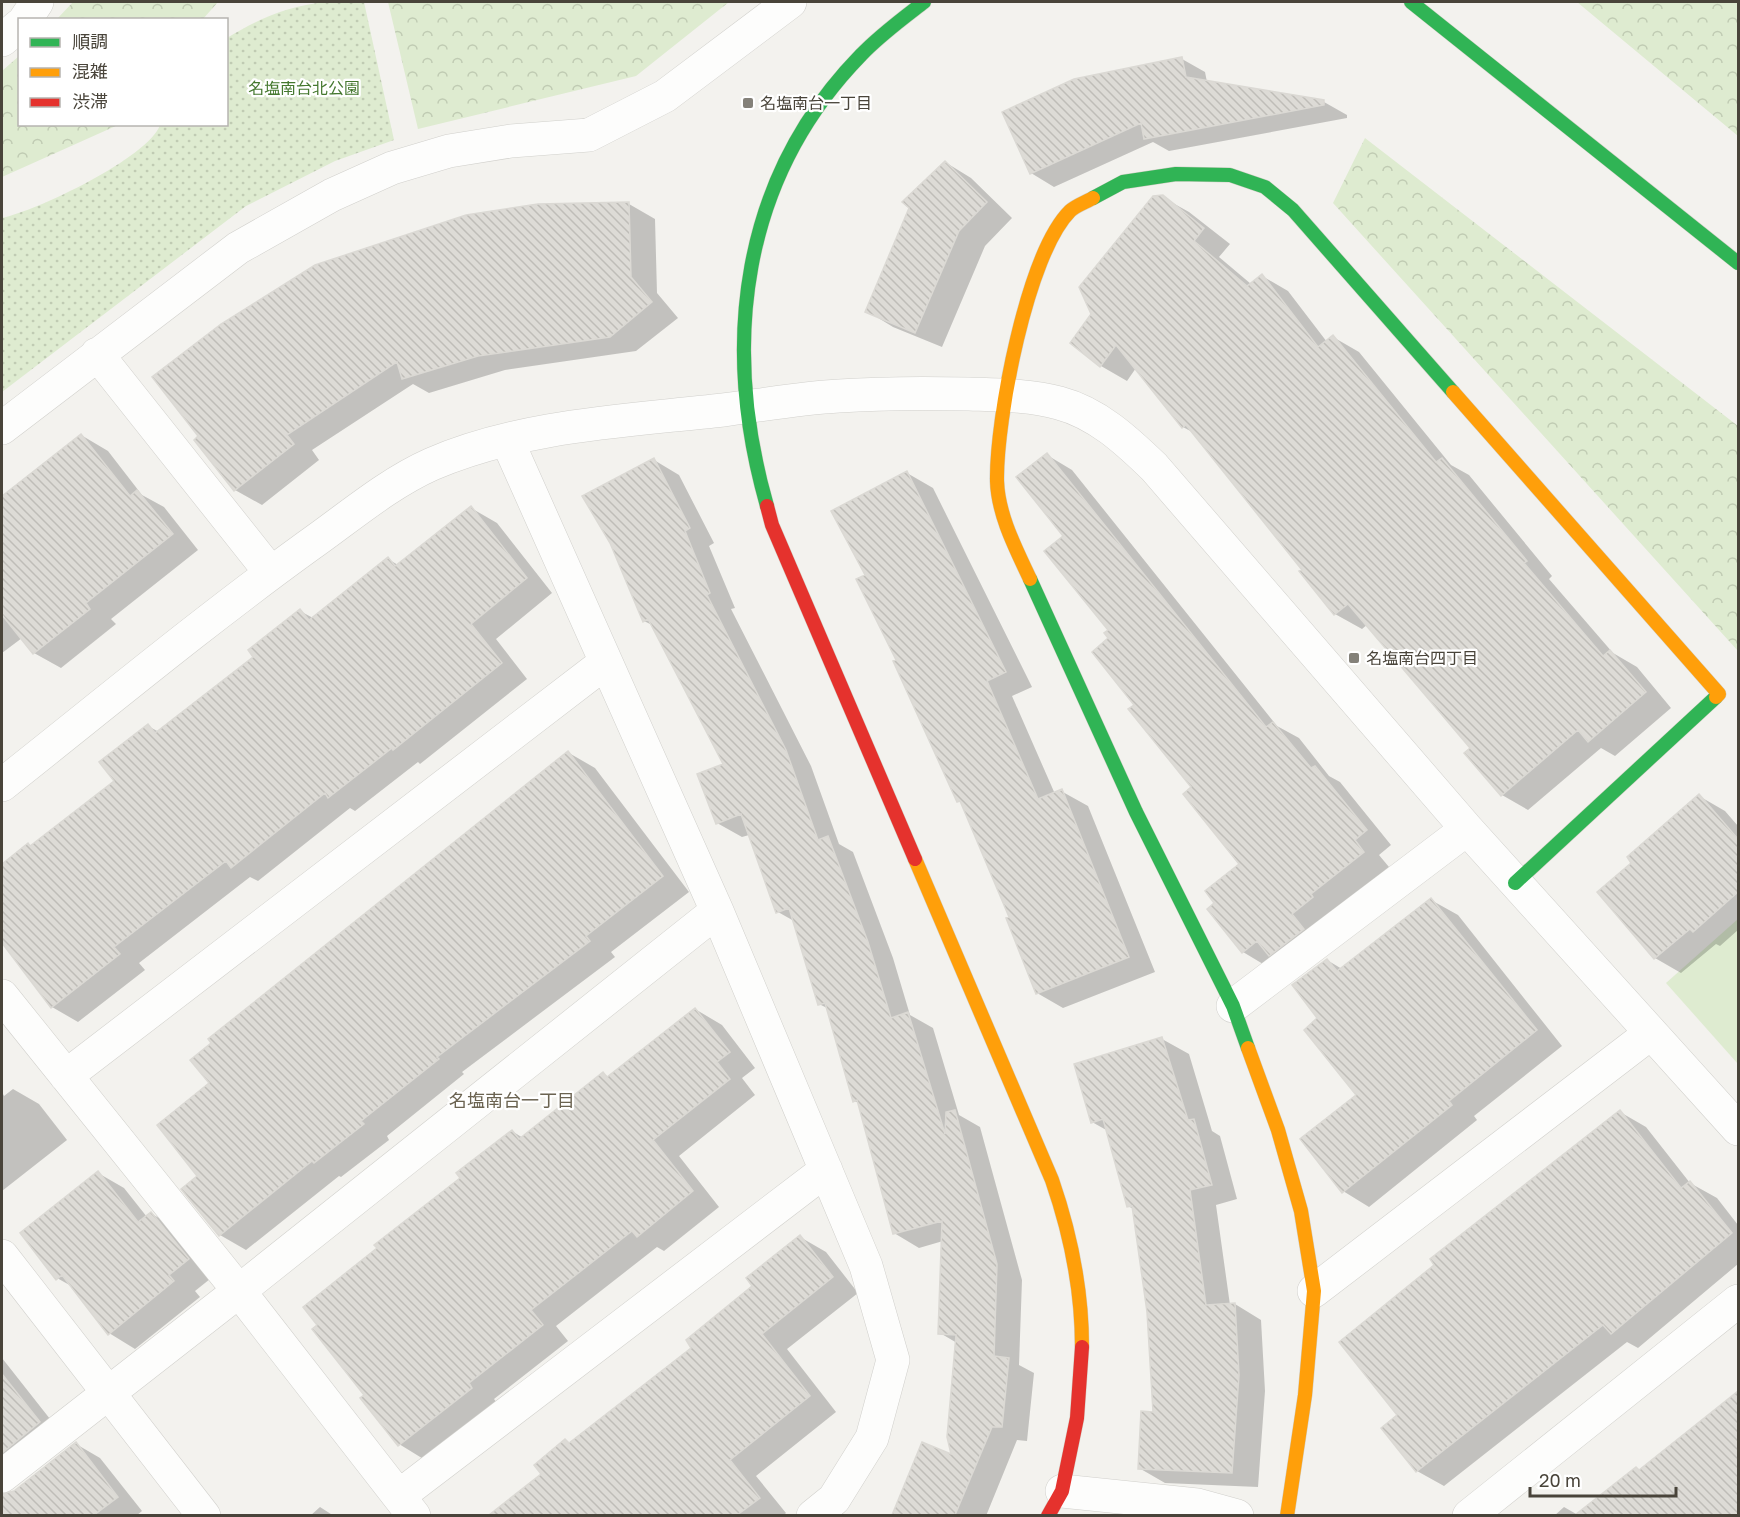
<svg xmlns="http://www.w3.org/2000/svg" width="1740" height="1517" font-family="'Golos Text','Noto Sans JP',sans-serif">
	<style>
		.green { fill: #deebd0 }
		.forest { fill: url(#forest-crowns) }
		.park { fill: url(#park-dots) }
		.shadow { fill: #0003 }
		.building { fill: url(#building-back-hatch); stroke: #dbd9d4; stroke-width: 1.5 }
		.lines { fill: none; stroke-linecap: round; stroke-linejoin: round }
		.street-casing { stroke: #d1d0cc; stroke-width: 34 }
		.fast-casing { stroke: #d2cfc5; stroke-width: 15 }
		.slow-casing { stroke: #d2cfc5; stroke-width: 15 }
		.jam-casing { stroke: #d2cfc5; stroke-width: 15 }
		.street { stroke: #fdfdfc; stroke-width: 33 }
		.fast { stroke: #30b455; stroke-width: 14 }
		.slow { stroke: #ff9f0a; stroke-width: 14 }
		.jam { stroke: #e5322d; stroke-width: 14 }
		.poi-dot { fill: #848179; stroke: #fff; stroke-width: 2 }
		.labels { text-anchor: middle; stroke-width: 4.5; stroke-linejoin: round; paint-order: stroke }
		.park-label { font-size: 16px; fill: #45782f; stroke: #fff }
		.poi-label { font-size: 16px; fill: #49443a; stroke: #fff; text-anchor: start }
		.neighbourhood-label { font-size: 18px; fill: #6b6351; stroke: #fff }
	</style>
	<defs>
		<pattern id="forest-crowns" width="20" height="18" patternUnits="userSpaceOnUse" patternTransform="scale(1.5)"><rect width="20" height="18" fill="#deebd0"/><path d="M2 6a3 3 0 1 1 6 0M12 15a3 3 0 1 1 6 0" fill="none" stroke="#c0cbb3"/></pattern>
		<pattern id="park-dots" width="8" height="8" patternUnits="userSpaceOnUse" patternTransform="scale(1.5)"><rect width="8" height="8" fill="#deebd0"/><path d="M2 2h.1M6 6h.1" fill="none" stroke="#c0cbb3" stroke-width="1.8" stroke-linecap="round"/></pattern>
		<pattern id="building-back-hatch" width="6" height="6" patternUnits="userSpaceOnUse" patternTransform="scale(1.5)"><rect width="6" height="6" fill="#dddbd6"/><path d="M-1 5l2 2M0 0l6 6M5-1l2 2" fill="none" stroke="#bfbdb8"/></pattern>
	</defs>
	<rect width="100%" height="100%" fill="#f3f2ee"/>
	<path class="green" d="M1738,919V1064L1666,983Z"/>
	<path class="forest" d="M73,2H218L203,19H57Z
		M388,2H729L636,76L418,129Z
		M1577,2H1738V136Z
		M19,56L20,124L118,125L2,177V71Z
		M1365,138L1738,426V651L1333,203Z"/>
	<path class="park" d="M326,2H364L394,140L335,161L246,206L2,392V218C36,211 148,158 160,125L226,124L227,38C260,18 287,6 326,2Z"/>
	<path class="shadow" d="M1182,59L1205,72L1207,82L1324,102L1347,115V118L1169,151L1153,142L1054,187L1031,173Z
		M945,162L971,178L1012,218L985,246L942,347L893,327L867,311L911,208Z
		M1162,197L1189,212L1230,244L1219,257L1251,284L1262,276L1288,291L1327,342L1333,337L1359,352L1451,465L1469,475L1552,576L1549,579L1613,653L1637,667L1671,708L1615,756L1601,748L1528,810L1502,795L1472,748L1368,624L1362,629L1335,614L1304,570L1194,433L1183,427L1136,368L1127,381L1101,366L1093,314Z
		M629,204L655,219L657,293L678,318L636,351L505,370L429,393L413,384L312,450L319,460L262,505L235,490L196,440Z
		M81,435L108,451L142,495L164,507L198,550L111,619L116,624L61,668L34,653L22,638L2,653V503Z
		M1047,455L1072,470L1277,726L1299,738L1329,776L1340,782L1391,845L1379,855L1389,867L1268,967L1243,952L1216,903L1241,865L1193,788L1136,705L1110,639V630L1066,536Z
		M654,460L679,475L714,543L709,546L735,608L731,609L811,766L839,844L853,852L893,958L910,1015L933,1028L959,1115L980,1127L1022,1280L1019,1365L1034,1373L1027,1441L1017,1440L986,1516L894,1514L953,1456L957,1343L940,1333L943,1241L919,1248L894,1233L859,1103L854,1101L827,1008L819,1004L794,921L778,912L749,835L742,837L717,823L725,765L654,626L644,621Z
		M907,473L933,488L1032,687L1012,696L1055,794L1061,791L1088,806L1155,972L1063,1008L1037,993L1011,918L963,804L958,801L898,661L867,575Z
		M471,508L497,523L552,593L496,639L527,679L420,764L418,762L355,811L350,808L258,881L250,877L139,963L145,970L78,1022L52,1007L2,941V865L28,845L32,847L116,781L148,726L159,732L255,657L300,611L313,618L388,559L398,565Z
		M569,753L595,768L689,892L611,952L615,957L462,1072L464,1074L387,1136L389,1140L341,1177L339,1176L246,1250L220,1235L199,1176L211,1084Z
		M1699,796L1725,811L1738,826V930L1720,946L1716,944L1681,973L1655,958Z
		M1431,900L1458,915L1562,1046L1474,1116L1477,1120L1369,1207L1343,1191L1358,1095L1320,1018L1327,960L1342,969Z
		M695,1009L722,1025L755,1068L742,1078L755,1095L679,1156L719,1207L664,1251L657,1247L556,1326L568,1341L494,1399L497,1403L425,1460L399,1444L366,1395L462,1178L512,1131L523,1138L603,1074L609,1077Z
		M1162,1039L1189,1054L1212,1131L1220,1136L1237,1199L1216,1205L1230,1305L1235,1304L1261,1320L1265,1391L1258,1487L1165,1483L1139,1468L1155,1413L1149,1311L1135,1210L1128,1206L1108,1131L1092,1122Z
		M13,1089L39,1104L67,1140L2,1191V1092L4,1096Z
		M1620,1112L1646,1127L1690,1183L1717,1198L1738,1225V1264L1638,1348L1627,1342L1444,1486L1417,1471L1383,1428L1399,1415Z
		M98,1173L124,1188L147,1217L152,1214L178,1229L215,1275L195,1291L200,1297L135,1349L109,1333L73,1287L57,1278Z
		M800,1237L826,1252L858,1293L787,1349L836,1412L756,1476L786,1513L783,1516H492L543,1474L565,1441L571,1444L694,1348Z
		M2,1358L65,1438L2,1473Z
		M1738,1393V1516H1554L1564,1507L1578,1515L1636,1469L1640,1471Z
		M76,1444L100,1458L142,1511L136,1516H11L2,1502Z
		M320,1507L334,1516H310Z"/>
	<path class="building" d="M1182,57L1186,77L1324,100V105L1144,139L1141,123L1030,174L1002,112L1074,79Z
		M945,161L987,202L959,231L915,333L865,312L909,208L902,202Z
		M1163,195L1204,228L1194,241L1247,286L1262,274L1318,347L1333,335L1436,462L1442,458L1527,561L1524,563L1603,656L1610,650L1646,692L1588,742L1578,730L1501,796L1464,753L1470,748L1348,604L1334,615L1299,571L1302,570L1186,425L1182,428L1116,345L1100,367L1070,343L1091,314L1079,287L1153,196Z
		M629,202L631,277L652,302L610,337L478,356L402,379L397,362L287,435L294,444L234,491L194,440L198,436L152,377L221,324L315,265L466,215L538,204Z
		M81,434L130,496L137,490L173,534L86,603L90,609L33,654L2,615V496Z
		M1047,453L1266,727L1273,722L1311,768L1315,766L1367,830L1355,840L1364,852L1311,894L1313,897L1292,914L1304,929L1269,956L1257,941L1242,953L1207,909L1214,903L1205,891L1239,864L1183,794L1191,787L1128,709L1134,705L1092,652L1108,638L1104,633L1108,630L1044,551L1063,536L1016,477Z
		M654,458L690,528L685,531L710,593L707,595L786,750L818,840L828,836L868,942L891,1018L908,1012L945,1134L946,1112L955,1110L997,1264L994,1356L1009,1358L1002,1427H992L955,1515H892L922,1442L951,1454L947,1437L956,1335L938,1334L942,1221L893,1234L857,1100L853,1102L825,1003L818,1005L789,908L776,913L741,814L716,824L697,774L723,764L648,619L643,622L610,543L582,496Z
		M907,471L1006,672L987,681L1038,799L1062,789L1129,957L1036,994L1006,918L1009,917L960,801L957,802L893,661L896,660L856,579L865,575L831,511Z
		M471,506L527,578L471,624L502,663L393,750L392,748L328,798L325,793L231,868L226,861L114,947L120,954L51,1008L2,943V864L28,843L30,846L114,781L99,762L148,724L155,733L253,657L248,650L300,609L309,620L388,557L395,566Z
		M568,751L663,876L586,936L590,941L437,1057L439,1059L361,1121L364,1124L314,1163L312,1161L219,1236L181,1189L197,1176L157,1125L209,1083L190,1060L211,1043L208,1039Z
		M1699,794L1738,839V892L1693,932L1690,929L1654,959L1597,892L1631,863L1627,857Z
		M1431,898L1537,1030L1449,1101L1452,1105L1342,1193L1300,1139L1356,1095L1304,1030L1317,1018L1292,985L1327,959L1337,971Z
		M695,1008L730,1052L717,1062L730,1079L653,1140L693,1191L637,1237L632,1231L531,1310L543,1325L469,1383L472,1388L398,1446L360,1398L364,1395L312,1329L317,1325L303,1307L377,1248L374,1245L460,1178L456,1173L512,1130L519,1139L603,1072L607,1077Z
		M1162,1037L1188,1120L1194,1119L1212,1185L1190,1190L1206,1305L1235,1303L1239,1375L1232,1473L1138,1469L1141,1411L1153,1412L1147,1312L1132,1206L1127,1207L1103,1119L1091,1123L1074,1064Z
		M1620,1110L1681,1188L1690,1181L1732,1233L1611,1334L1603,1325L1416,1472L1381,1428L1397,1415L1339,1342L1434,1265L1430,1259Z
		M98,1171L138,1222L151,1212L189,1259L169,1275L174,1281L108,1335L62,1275L56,1280L20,1233Z
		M800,1235L833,1277L762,1334L810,1396L730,1460L760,1498L737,1515H489L541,1474L534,1465L565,1439L569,1443L691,1348L686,1340L752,1286L746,1278Z
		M2,1374L40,1422L2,1453Z
		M1738,1391V1515H1575L1636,1467L1639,1470Z
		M76,1442L118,1497L94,1515H2V1494L14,1491Z"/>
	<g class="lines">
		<g class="street-casing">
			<path id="street" d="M25,20L37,2
				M2,40L20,25
				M97,354L271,573
				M2,428L238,248L332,195L392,168L449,151L511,141L589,135L665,96L790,2
				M507,440L717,911L866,1266L893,1360L872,1438L834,1499L813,1516
				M2,785C103,705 203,622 308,546C348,518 387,484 432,464C522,425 627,421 723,410C762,405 801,398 839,396C882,393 925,393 969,394C998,395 1030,395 1059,403C1097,413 1126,440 1154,467L1467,829L1738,1129
				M2,996L239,1291L414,1516
				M1233,1006L1467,829
				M66,1076L606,662
				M2,1256L204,1516
				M1314,1291L1651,1033
				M2,1476L239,1291L717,911
				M1062,1491L1197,1505L1237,1516
				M399,1496L826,1170
				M1469,1516L1738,1301"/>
		</g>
		<g class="fast-casing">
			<path id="fast" d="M1411,2L1738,263
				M1093,198L1123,182L1176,174L1230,175L1265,187L1293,210L1453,392
				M767,506C721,345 740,179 861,55C880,35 902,19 924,2
				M1030,579L1136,812L1233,1006L1248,1048
				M1515,883L1716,697"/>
		</g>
		<g class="slow-casing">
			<path id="slow" d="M1453,392L1719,694L1716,697
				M1030,579C1016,549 998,515 997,481C996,420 1027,254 1070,211C1075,206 1086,202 1093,198
				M915,859L1052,1180C1071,1235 1082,1289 1082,1347
				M1248,1048L1278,1130L1301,1211L1314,1291L1305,1395L1287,1516"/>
		</g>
		<g class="jam-casing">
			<path id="jam" d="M767,506L772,525L915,859
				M1048,1516L1062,1491L1077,1418L1082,1347"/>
		</g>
		<use href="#street" class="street"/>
		<use href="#fast" class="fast"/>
		<use href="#slow" class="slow"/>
		<use href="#jam" class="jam"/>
	</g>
	<g class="poi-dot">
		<rect x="742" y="97" width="12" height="12" rx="3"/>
		<rect x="1348" y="652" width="12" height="12" rx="3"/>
	</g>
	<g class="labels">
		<g class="park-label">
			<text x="304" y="94">名塩南台北公園</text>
		</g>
		<g class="poi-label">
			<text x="760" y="109">名塩南台一丁目</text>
			<text x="1366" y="664">名塩南台四丁目</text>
		</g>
		<g class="neighbourhood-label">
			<text x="512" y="1107">名塩南台一丁目</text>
		</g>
	</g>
	<rect width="1740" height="1517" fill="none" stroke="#49443a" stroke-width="6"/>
	<rect x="18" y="18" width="210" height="108" fill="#ffffff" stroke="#b6b4b0" stroke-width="1.5"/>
	<rect x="30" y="38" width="30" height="9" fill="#30b455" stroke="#b6b4b0" stroke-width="1.5"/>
	<text x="72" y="48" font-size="18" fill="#49443a">順調</text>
	<rect x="30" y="68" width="30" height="9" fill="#ff9f0a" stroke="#b6b4b0" stroke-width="1.5"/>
	<text x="72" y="78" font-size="18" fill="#49443a">混雑</text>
	<rect x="30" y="98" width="30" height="9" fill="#e5322d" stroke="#b6b4b0" stroke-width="1.5"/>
	<text x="72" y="108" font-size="18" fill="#49443a">渋滞</text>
	<path d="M1530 1487v9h146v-9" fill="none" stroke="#49443a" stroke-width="3"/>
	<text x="1539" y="1487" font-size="18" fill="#49443a" stroke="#ffffff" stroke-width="4.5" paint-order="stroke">20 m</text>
</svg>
